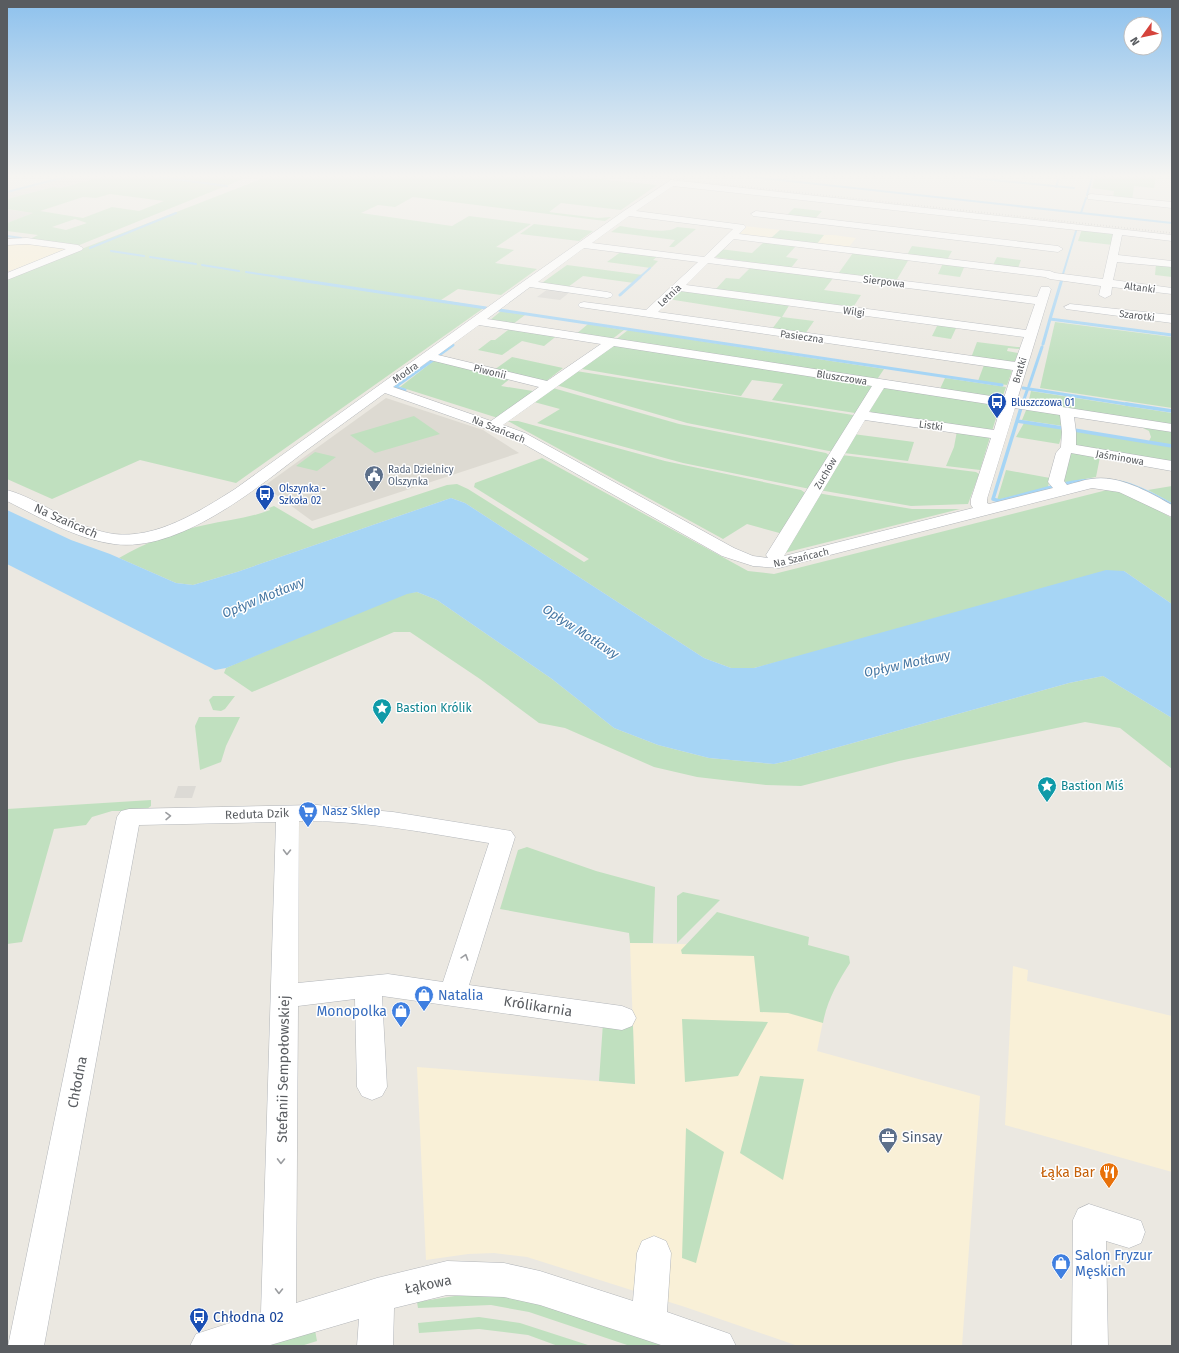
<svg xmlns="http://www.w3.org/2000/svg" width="1179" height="1353" font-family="'Fira Sans',sans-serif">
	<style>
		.commercial { fill: #f9f0d7 }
		.industrial { fill: #dcdad5 }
		.education { fill: #dddad2 }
		.green { fill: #c0e0bf; fill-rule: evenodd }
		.water { fill: #a6d5f5 }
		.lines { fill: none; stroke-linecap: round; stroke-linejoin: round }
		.stream-far2 { stroke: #a6d5f5; stroke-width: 2 }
		.stream-far1 { stroke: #a6d5f5; stroke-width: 3 }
		.stream { stroke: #a6d5f5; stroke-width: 3.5 }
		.minor-casing { stroke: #b3b6ba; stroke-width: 1 }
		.minor { fill: #fff; fill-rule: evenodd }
		.rail { stroke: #afb0b0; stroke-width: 1.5; stroke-dasharray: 0.5 2.5; stroke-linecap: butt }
		.oneway { stroke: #9b9da0 }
		.labels { text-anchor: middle; stroke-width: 3; stroke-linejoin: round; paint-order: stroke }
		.far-street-label { font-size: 10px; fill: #595c60; stroke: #fff }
		.far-transit-label { font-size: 10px; fill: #164399; stroke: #fff; text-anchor: start }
		.far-service-label { font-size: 10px; fill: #4e5e75; stroke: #fff; text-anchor: start }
		.street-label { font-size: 12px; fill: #595c60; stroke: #fff }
		.culture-label { font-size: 12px; fill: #0d838f; stroke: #fff; text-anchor: start }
		.shop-label { font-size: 12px; fill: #366cbe; stroke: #fff; text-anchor: start }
		.water-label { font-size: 13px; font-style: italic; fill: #4778a4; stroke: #fff }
		.near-shop-label { font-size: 14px; fill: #366cbe; stroke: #fff; text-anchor: start }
		.near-street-label { font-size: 14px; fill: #595c60; stroke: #fff }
		.near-service-label { font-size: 14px; fill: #4e5e75; stroke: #fff; text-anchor: start }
		.near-food-label { font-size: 14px; fill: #c56008; stroke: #fff; text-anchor: end }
		.near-transit-label { font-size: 14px; fill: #164399; stroke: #fff; text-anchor: start }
	</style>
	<rect width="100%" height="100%" fill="#ebe8e1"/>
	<path class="commercial" d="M745,226L780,230L770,239L737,234Z
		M824,235H833L856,238L848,248L816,245Z
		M20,242L70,248L7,272V244Z
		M630,943L770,946L825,1011L817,1051L980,1096L962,1346H798L685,1307L527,1257L494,1253L468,1254L426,1260L417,1067L635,1084Z
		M1013,966L1028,970L1027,981L1172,1016V1172L1005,1125Z"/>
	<path class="industrial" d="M70,177H101L61,188L53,187L7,199V193Z
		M7,209L18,211L34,213L7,223Z
		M548,289L570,292L560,300L537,297Z
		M178,786H196L192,798H174Z"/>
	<path class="education" d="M386,398L483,430L519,453L312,521L264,486Z"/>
	<path class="green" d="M101,177H248L77,246L30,239L38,235L7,231V223L33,213L7,209V199L53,187L61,188ZM110,194L164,201L139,211L112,207L83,218L40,211L83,197L96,198ZM75,219L87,223L66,230L52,227Z
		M266,177H580L657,185L621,210L561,203L549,212L598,218L611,217L605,221L413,197L395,207L378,205L361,213L452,226L469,216L531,224L496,247L514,250L495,263L537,269L501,295L458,289L441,300L485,307L236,483L140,460L52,499L7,479V278Z
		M1095,177H1156L1154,188L1134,186L1132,200L1113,198L1114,191L1092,188Z
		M794,208L822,211L814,220L786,216Z
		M534,224L593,231L579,241L520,234Z
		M620,226C633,228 667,235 677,227L696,229L674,247H669L675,240L611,232Z
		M1082,229L1116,233L1113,245L1078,241Z
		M780,230L824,235L816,245L770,239Z
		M764,242L796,246L786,257L798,259L791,268L714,257L720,249L752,253Z
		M912,246L952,251L947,260L907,255Z
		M622,251L659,255L653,260L658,261L651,268L607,262Z
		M853,253L909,259L896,281L838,274Z
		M997,257L1021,260L1018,268L993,265Z
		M943,263L965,265L960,277L938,274Z
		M1156,264L1172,266V277L1155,275Z
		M567,265L643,275L634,283L583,276L568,287L542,283Z
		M752,266L834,277L824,290L861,295L852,309L715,290L726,278L739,279Z
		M679,289L790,304L782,317L814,321L805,334L772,329L781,317L668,299Z
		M501,311L525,315L513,324L489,321Z
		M1055,322L1172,337V408L1040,388Z
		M588,324L624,330L611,340L575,335Z
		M938,324L957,326L951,339L932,336Z
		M512,327L559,334L544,346L522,341L502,355L478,350L491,340H495Z
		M628,330L884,369L876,381L614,341Z
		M977,342L1017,347H1020L1019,349L1008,348L1007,351L1018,353L1015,361L1007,362L971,358Z
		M613,344L874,384L855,413L772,400L783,384L752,380L741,396L582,369L584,366Z
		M512,357L563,368L545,382L494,370Z
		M436,359L512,377L501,386L539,392L501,419L400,387Z
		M984,365L1005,368L1012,371L1007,385L978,381Z
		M576,371L853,415L856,417L834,451H829L687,423L556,385Z
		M945,378L1006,387L1002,398L939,391Z
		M888,387L1000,405L992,431L874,414L867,409L880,389Z
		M553,388L679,424L826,453L831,457L810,489L683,463L537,423L560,409L534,402Z
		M1031,391L1172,413V426L1028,404Z
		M1027,408L1056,412L1062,416L1063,426L1022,420Z
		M414,416L440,434L375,453L350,435Z
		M508,421H518L665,461L801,490L808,495L783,534L747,524L723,539Z
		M1024,423L1064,429L1059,444L1016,437Z
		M1141,427L1172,430V445L1149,441L1151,437L1149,431Z
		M957,431L990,437L980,470L946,466L954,447Z
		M1073,431L1172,446V464L1072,445Z
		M853,434L914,442L908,461L844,453Z
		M1068,451L1100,457L1096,477L1063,483Z
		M315,452L336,457L317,471L296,466Z
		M842,455L976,472L979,474L968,504L911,506L819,490Z
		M542,458L748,571L774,574L1107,490L1129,494L1172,518V604L1124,571L754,668H731L704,658L465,503L451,498L237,572L193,585L176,583L119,558C145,543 175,531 205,525C227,520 250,518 270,510L269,508L274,506L313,529L447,485L457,484L468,489L584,562L589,559L474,487L475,483Z
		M1006,470L1050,478L1048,487L997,500Z
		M1172,486V503L1148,490Z
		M817,493L912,509H960L780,554Z
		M417,592L437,600L552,679L614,728L658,745L709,758L774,764L788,761L1069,683L1103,676L1172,718V769L1120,728L1085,722L899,761L801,786L766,785L697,777L654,767L565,728L539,723L480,679L410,632H394L252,692L224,673L226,668L235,664L374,606L407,593Z
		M213,696H235L225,709L221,711L213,710L209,700Z
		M199,717H240L226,746L221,762L200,770L195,726Z
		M151,800V806L144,811H112L92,817L86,825L54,829L22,942L7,944V809Z
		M527,847L596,871L655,887L653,943H630L629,933L500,909L518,850Z
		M683,892L720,900L677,943V896Z
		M717,912L809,937L808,945L849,956L850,963C838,982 827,1000 823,1023L788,1013L760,1012L754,956L682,954L681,950Z
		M682,1019L768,1022L738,1076L685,1082Z
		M603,1023L633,1026L635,1084L599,1081Z
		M760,1076L804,1079L783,1180L740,1153Z
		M686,1128L724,1152L696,1263L682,1258Z
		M461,1295L503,1297L527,1301L668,1346H630L529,1312L491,1305L418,1308L417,1302Z
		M479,1317L520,1323L591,1346H558L528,1335L479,1329L419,1333L418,1323Z
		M315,1330L317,1341L301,1346H263Z"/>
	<path class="water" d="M451,498L465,503L704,658L731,668H754L1106,570L1124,571L1172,604V718L1103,676L1069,683L788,761L774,764L709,758L658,745L614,728L552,679L437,600L417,592L407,594L226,668L215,670L7,564V510L71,540L110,554L176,583L193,585L237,572Z"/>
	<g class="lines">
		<path class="stream-far2" d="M158,177L227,186
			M753,177L1172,223
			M963,177L1074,188
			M1056,187L1059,177
			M7,192L65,177
			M1087,195L1092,177
			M1081,213L1086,198
			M7,236L21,238
			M90,248L176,213
			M111,251L144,256
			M150,257L196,264
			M202,265L239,271
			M246,272L286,278
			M1063,274L1076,231
			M639,278L650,268"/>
		<path class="stream-far1" d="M279,277L486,308
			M620,295L640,277
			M499,310L1002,385
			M1050,319L1062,279
			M1043,344L1050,319L1172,335
			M439,355L453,345
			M1029,386L1042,347
			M1023,388L1132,405
			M405,390L395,387L433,360
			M1023,402L1028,388"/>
		<path class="stream" d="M1126,404L1172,411
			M1021,408L993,499L999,501L1052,487
			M1017,421L1063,428
			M1074,430L1172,446
			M1064,484C1110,474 1132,482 1172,505"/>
		<g class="minor-casing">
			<path id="minor" d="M671,180L1172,235V241L1122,235L1118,255L1172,261V267L1117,262L1113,280L1172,288V294L1112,287L1111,295L1105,298L1099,295L1101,286L1050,279L1045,277L734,239L714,258L1037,297L1041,287H1049L1051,289L1017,400L1172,424V432L1074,417L1076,432V445L1172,461V471L1071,453L1064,481L1067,485C1075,483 1083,480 1091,479C1118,474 1149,492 1172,505V517L1119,492L1092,488L779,568L753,566L722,556L515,439L385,393C358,413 331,432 304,452C256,489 178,553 114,544C76,539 41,518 7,501V490C29,496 50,510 71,520C84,526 99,532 114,534C157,539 200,511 235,489L524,281L624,211ZM673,186L1113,234L1103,279L1055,273L1050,271L739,234L746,227L744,225L636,211ZM629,216L733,229L704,257L592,243ZM584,248L698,262L646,310L584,302L580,303L578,305L580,307L1013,370L1004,398L487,319L530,287L607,298L611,297L613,295L611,293L607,292L538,282ZM708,263L1035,304L1026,330L686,285ZM680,291L1024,337L1015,362L658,312ZM479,325L601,344L547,381L438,355ZM614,346L872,386L766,555L768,558L753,556L734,548L525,433L503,425ZM430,360L539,387L491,421L393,387ZM884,388L1001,406L994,430L869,412ZM1015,408L1060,415L1062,432L1061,447L1056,453L1048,482L1053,488L989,504L987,503V499ZM865,420L991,438L971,499V505L973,508L784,556Z
				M1091,194L1172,202V208L1088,199V195Z
				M756,211L1058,246L1063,249L1058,252L753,216L751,214Z
				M27,238L78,245L83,248L82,250L7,280V273L66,249L27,244L7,245V239Z
				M1070,304L1172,315V323L1066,309L1064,307Z
				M317,805L393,812L511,831L515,837L469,985L622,1006L632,1010L636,1018L632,1026L622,1030L382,996L387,1087L382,1096L372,1100L362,1096L357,1087L355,999L298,1006L296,1303L377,1278L447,1261L504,1263L540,1271L633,1301L637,1253L642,1241L654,1236L666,1241L671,1253L667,1312L730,1334L736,1346H664L540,1305L504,1297L447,1295L394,1308L393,1346H357L359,1319L267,1346H190L196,1334L261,1313L276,822L139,825L44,1346H8L117,817L121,811L129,809ZM299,821C363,820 427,833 489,843L443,982L388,974L298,983Z
				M1089,1204L1141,1221L1145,1232L1141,1243L1129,1248L1106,1241L1108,1346H1072L1073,1220L1078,1209Z"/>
		</g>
		<use href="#minor" class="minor"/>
		<path class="rail" d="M656,177L1172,233"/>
	</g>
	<defs><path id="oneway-chevron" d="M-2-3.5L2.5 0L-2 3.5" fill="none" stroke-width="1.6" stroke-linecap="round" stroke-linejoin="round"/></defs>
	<g class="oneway">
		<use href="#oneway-chevron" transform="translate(168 816) rotate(-1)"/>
		<use href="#oneway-chevron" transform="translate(287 852) rotate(91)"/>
		<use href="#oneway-chevron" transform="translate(465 957) rotate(-72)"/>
		<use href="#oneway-chevron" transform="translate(281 1161) rotate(91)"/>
		<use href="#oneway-chevron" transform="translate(279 1291) rotate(91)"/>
	</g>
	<linearGradient id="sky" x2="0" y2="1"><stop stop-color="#8dc1ed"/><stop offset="0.48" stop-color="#f6f5f2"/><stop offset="1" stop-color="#f6f5f2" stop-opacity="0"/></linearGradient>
	<rect width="1179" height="367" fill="url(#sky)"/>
	<defs>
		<g id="bus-pin" transform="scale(1)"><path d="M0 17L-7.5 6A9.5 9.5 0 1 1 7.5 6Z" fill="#1a4fb4" stroke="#fff"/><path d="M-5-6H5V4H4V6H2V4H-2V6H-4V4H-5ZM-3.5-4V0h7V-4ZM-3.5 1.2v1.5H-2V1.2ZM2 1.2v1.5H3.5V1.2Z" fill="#fff"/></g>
		<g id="civic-pin" transform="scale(1)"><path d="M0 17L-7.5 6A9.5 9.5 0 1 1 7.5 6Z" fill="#5c6f8a" stroke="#fff"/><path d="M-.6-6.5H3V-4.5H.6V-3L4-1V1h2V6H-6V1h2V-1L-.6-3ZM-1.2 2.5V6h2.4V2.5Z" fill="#fff"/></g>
		<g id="sight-pin" transform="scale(1)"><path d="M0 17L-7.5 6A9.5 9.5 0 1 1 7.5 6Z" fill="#0f9aa8" stroke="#fff"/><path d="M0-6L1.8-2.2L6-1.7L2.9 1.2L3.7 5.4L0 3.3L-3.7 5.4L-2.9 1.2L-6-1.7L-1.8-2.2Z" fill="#fff"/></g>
		<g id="supermarket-pin" transform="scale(1)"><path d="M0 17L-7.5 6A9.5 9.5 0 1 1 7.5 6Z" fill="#3f7fe0" stroke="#fff"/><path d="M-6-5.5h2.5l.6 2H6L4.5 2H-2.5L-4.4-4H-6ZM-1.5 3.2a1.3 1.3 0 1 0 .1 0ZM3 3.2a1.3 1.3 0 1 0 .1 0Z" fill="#fff"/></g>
		<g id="shop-pin" transform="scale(1)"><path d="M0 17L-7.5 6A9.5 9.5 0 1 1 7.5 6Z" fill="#3f7fe0" stroke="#fff"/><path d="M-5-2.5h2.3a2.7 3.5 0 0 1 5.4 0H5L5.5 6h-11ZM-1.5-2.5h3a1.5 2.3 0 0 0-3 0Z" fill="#fff"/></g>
		<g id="office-pin" transform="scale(1)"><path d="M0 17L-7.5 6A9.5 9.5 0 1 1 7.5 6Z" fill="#5c6f8a" stroke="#fff"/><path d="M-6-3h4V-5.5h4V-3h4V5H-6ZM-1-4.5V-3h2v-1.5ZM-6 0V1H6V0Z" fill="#fff"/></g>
		<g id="restaurant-pin" transform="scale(1)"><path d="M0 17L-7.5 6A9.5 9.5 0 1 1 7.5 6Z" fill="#e8710a" stroke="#fff"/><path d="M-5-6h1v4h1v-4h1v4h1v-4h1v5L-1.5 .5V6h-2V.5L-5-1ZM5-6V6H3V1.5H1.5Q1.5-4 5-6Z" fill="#fff"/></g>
	</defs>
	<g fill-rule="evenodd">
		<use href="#bus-pin" x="997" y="402"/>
		<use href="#civic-pin" x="374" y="475"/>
		<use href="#bus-pin" x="265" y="494"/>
		<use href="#sight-pin" x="382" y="708"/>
		<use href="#sight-pin" x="1047" y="786"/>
		<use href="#supermarket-pin" x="308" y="811"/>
		<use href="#shop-pin" x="424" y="995"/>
		<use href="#shop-pin" x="401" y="1011"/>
		<use href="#office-pin" x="888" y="1137"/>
		<use href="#restaurant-pin" x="1109" y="1172"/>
		<use href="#shop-pin" x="1061" y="1263"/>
		<use href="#bus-pin" x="199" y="1317"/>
	</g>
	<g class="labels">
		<g class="far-street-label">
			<text transform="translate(884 281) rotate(7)" y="4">Sierpowa</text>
			<text transform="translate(1140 287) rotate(7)" y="4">Altanki</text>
			<text transform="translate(669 295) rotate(-43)" y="4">Letnia</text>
			<text transform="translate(854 311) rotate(8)" y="4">Wilgi</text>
			<text transform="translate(1137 315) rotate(7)" y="4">Szarotki</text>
			<text transform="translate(802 336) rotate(8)" y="4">Pasieczna</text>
			<text transform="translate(1019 370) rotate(-73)" y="4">Bratki</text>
			<text transform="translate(490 371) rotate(14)" y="4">Piwonii</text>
			<text transform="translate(405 372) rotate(-35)" y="4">Modra</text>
			<text transform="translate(842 377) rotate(9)" y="4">Bluszczowa</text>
			<text transform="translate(931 425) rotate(8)" y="4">Listki</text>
			<text transform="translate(499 429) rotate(22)" y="4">Na Szańcach</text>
			<text transform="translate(1120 457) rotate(10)" y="4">Jaśminowa</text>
			<text transform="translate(825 473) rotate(-60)" y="4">Zuchów</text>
			<text transform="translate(801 557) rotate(-13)" y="4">Na Szańcach</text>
		</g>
		<g class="far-transit-label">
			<text x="1011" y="406">Bluszczowa 01</text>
			<text x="279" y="492">Olszynka -<tspan x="279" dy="12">Szkoła 02</tspan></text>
		</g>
		<g class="far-service-label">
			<text x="388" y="473">Rada Dzielnicy<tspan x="388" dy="12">Olszynka</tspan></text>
		</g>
		<g class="street-label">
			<text transform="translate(66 521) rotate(24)" y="4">Na Szańcach</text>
			<text transform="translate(257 814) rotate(-2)" y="4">Reduta Dzik</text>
		</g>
		<g class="culture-label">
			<text x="396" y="712">Bastion Królik</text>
			<text x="1061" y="790">Bastion Miś</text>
		</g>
		<g class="shop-label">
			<text x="322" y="815">Nasz Sklep</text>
		</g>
		<g class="water-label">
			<text transform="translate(263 597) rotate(-22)" y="5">Opływ Motławy</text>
			<text transform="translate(581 631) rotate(33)" y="5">Opływ Motławy</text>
			<text transform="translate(907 663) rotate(-12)" y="5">Opływ Motławy</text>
		</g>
		<g class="near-shop-label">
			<text x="438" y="1000">Natalia</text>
			<text x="387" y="1016" text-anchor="end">Monopolka</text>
			<text x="1075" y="1260">Salon Fryzur<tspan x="1075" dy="16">Męskich</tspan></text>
		</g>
		<g class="near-street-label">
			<text transform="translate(538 1006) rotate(9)" y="5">Królikarnia</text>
			<text transform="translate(283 1069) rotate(-89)" y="5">Stefanii Sempołowskiej</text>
			<text transform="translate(77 1082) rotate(-79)" y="5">Chłodna</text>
			<text transform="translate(428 1284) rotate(-11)" y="5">Łąkowa</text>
		</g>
		<g class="near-service-label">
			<text x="902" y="1142">Sinsay</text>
		</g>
		<g class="near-food-label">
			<text x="1095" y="1177">Łąka Bar</text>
		</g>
		<g class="near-transit-label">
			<text x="213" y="1322">Chłodna 02</text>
		</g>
	</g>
	<rect width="1179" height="1353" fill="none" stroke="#595c60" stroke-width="16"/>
	<g transform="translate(1143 36) rotate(237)"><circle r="19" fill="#ffffff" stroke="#bdbebf"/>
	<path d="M0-3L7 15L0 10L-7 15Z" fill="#d5433c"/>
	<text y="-6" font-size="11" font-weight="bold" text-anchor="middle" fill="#595c60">N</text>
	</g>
</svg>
